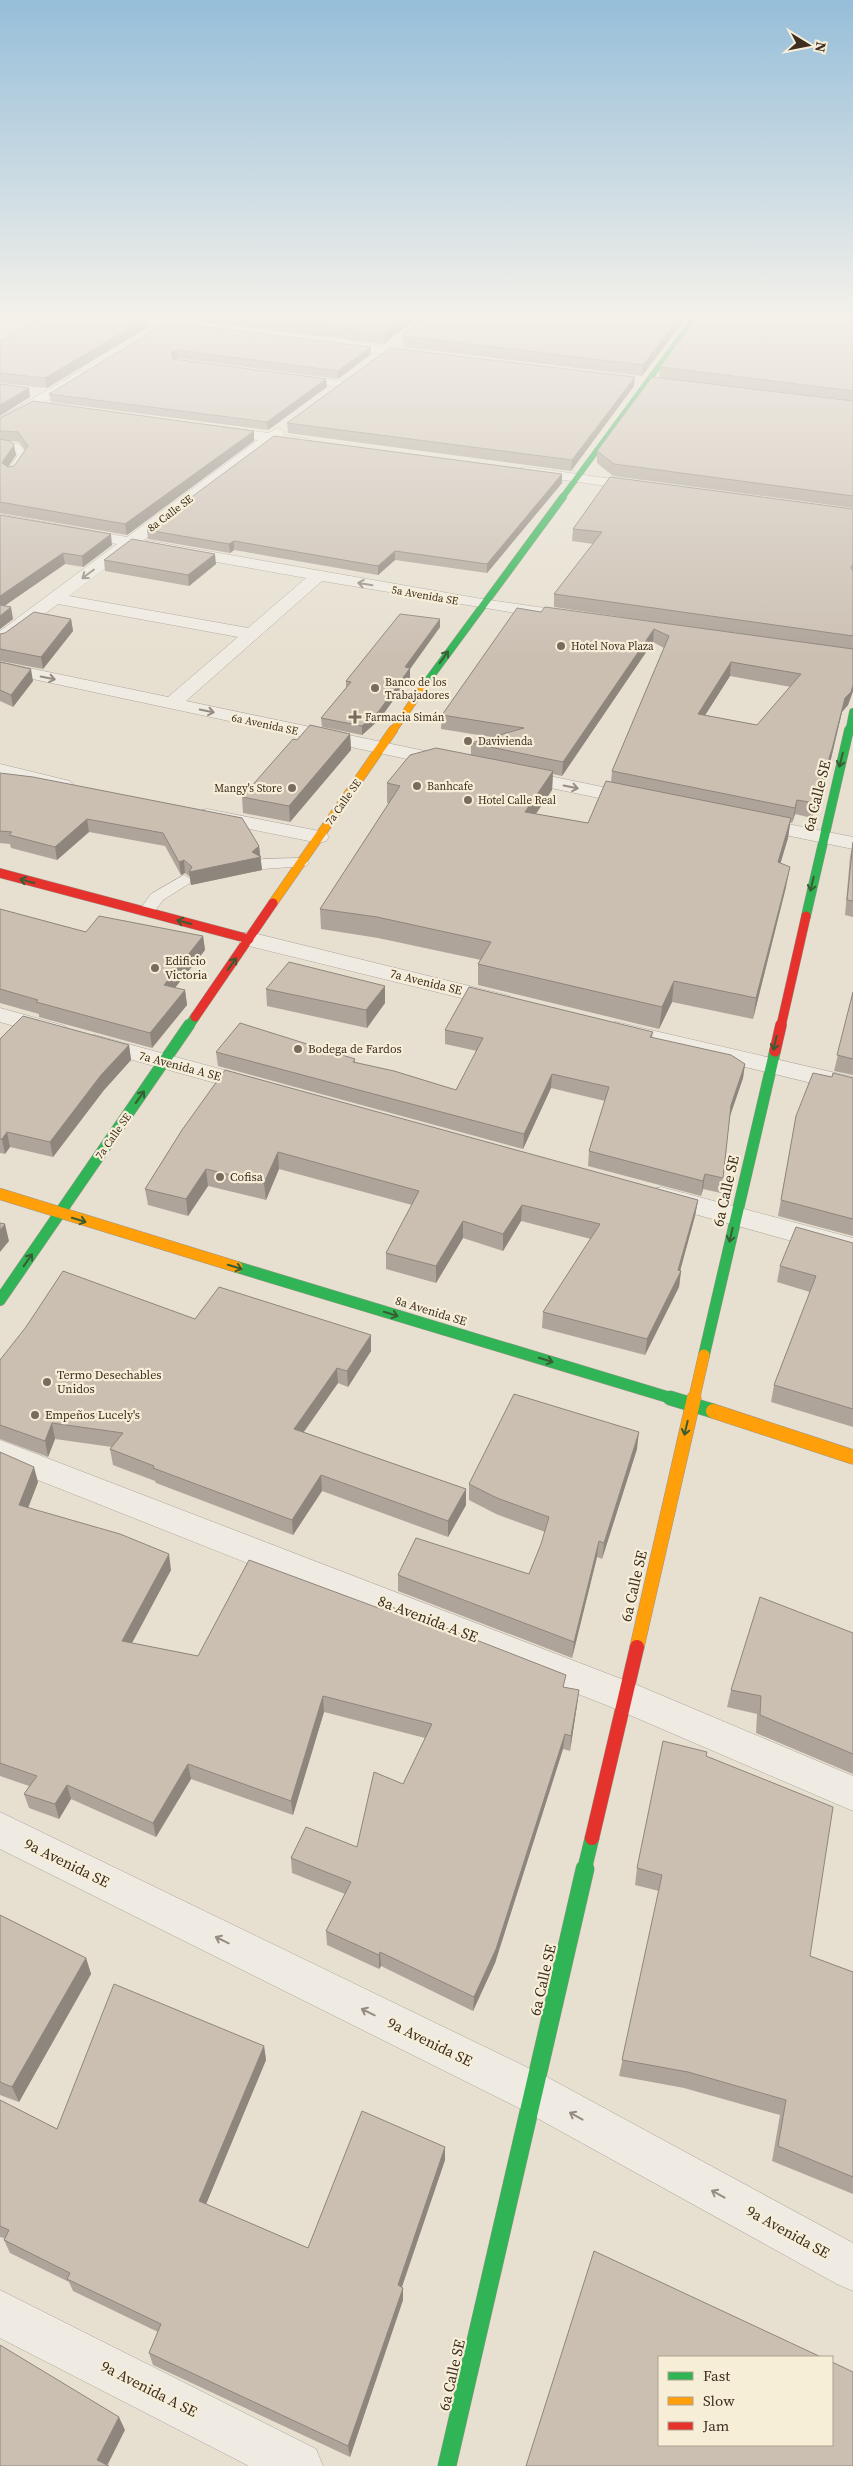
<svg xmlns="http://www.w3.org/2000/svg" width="853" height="2466" font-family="'Source Serif 4',serif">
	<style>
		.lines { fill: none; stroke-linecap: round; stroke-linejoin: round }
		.lane-casing { stroke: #ada599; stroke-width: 1 }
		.street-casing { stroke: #ada599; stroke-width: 1 }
		.fast-far5-casing { stroke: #9c958a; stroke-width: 6 }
		.fast-far4-casing { stroke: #9c958a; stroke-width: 8 }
		.fast-far3-casing { stroke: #9c958a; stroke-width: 10 }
		.fast-far2-casing { stroke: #9c958a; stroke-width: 12 }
		.fast-far1-casing { stroke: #9c958a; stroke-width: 15 }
		.fast-casing { stroke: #9c958a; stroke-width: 19 }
		.slow-far3-casing { stroke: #9c958a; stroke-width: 8 }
		.slow-far2-casing { stroke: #9c958a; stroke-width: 10 }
		.slow-far1-casing { stroke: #9c958a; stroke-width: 12 }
		.slow-casing { stroke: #9c958a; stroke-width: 15 }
		.jam-far2-casing { stroke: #9c958a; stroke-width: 10 }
		.jam-far1-casing { stroke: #9c958a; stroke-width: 12 }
		.jam-casing { stroke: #9c958a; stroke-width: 15 }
		.lane { fill: #efebe3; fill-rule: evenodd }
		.street { fill: #efebe3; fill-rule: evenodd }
		.fast-far5 { stroke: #30b455; stroke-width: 5.5 }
		.fast-far4 { stroke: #30b455; stroke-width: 7 }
		.fast-far3 { stroke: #30b455; stroke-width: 9 }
		.fast-far2 { stroke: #30b455; stroke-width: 11 }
		.fast-far1 { stroke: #30b455; stroke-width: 14 }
		.fast { stroke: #30b455; stroke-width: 18 }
		.slow-far3 { stroke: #ff9f0a; stroke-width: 7 }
		.slow-far2 { stroke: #ff9f0a; stroke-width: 9 }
		.slow-far1 { stroke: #ff9f0a; stroke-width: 11 }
		.slow { stroke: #ff9f0a; stroke-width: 14 }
		.jam-far2 { stroke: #e5322d; stroke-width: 9 }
		.jam-far1 { stroke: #e5322d; stroke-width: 11 }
		.jam { stroke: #e5322d; stroke-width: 14 }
		.wall { fill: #afa499; fill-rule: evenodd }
		.shaded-wall { fill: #8e867d }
		.building { fill: #cbbfb2; stroke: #8e867d; fill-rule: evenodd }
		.oneway { stroke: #968c82 }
		.oneway2 { stroke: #385d33 }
		.poi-dot { fill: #786c5e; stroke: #f7eed8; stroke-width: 2 }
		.labels { text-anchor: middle; stroke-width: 4.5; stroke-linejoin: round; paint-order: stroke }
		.far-street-label { font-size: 11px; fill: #3d2e20; stroke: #f7eed8 }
		.far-poi-label { font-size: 11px; fill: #3d2e20; stroke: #f7eed8; text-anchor: start }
		.poi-label { font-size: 12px; fill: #3d2e20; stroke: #f7eed8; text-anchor: start }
		.street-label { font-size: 12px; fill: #3d2e20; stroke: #f7eed8 }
		.near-street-label { font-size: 15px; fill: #3d2e20; stroke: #f7eed8 }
	</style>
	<rect width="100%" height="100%" fill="#e7e0d1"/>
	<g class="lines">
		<g class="lane-casing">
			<path id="lane" d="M300,376L342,381L347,384L342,387L297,381L295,379Z
				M0,442L19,444L28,455L15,475L11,476L6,473L18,455L12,449L0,448Z
				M301,858L306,860L309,863L306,866L263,869L255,864L263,859Z
				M184,875L192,880L190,883L163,900L152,915H140L138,912L151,894Z"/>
		</g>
		<g class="street-casing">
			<path id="street" d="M72,313H109L203,324L209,328L203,332L78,317Z
				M335,340L424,351L430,355L424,359L331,347L329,344L331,341Z
				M82,370L88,374L87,377L0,428V418Z
				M216,426L268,433L278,428L285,432L283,435L308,439L315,443L308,447L273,442L144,540L482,599L552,609L558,610L560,614L558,618L552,619L322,581L186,701L449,756L456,758L459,762L456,766L449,768L0,672V662L168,697L238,637L58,604L6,643L0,644V631L117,544L0,524V514L127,537L258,440L211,433L209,430ZM133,547L306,578L248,628L69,596Z
				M526,467L642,483L649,487L642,491L521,474L519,471L521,468Z
				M0,764L70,781L73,785L70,789L63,791L0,776Z
				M515,769L637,794L644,796L647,800L644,804L637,806L508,779L505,775L508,771Z
				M207,809L319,831L326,833L329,837L326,841L319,843L200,819L197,815L200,811Z
				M753,817L853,837V849L746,827L743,823L746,819Z
				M249,932L510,996L514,1001L510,1006L502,1008L241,944L238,939L241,934Z
				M0,1008L65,1026L68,1031L65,1036L56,1038L0,1022Z
				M616,1022L853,1077V1093L608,1034L604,1029L608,1024Z
				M95,1035L264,1081L268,1086L264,1091L255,1094L86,1047L83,1042L86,1037Z
				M661,1187L853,1238V1258L651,1202L648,1196L651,1190Z
				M0,1440L637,1685L853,1776V1811L611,1707L0,1465Z
				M0,1812L547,2077L853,2243V2291L837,2284L517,2107L0,1849Z
				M0,2290L316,2449L323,2466H249L0,2338Z"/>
		</g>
		<g class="fast-far5-casing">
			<path id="fast-far5" d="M562,498L698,313"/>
		</g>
		<g class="fast-far4-casing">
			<path id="fast-far4" d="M426,683L563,497
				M849,732L853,712"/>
		</g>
		<g class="fast-far3-casing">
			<path id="fast-far3" d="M806,916L849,730
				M189,1026L195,1017"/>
		</g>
		<g class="fast-far2-casing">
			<path id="fast-far2" d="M237,1267L674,1399
				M0,1300L189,1025
				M704,1355L775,1051"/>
		</g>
		<g class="fast-far1-casing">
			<path id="fast-far1" d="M670,1398L713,1411
				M584,1871L592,1838"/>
		</g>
		<g class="fast-casing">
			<path id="fast" d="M447,2466L585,1869"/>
		</g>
		<g class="slow-far3-casing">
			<path id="slow-far3" d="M392,732L426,683"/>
		</g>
		<g class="slow-far2-casing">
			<path id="slow-far2" d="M273,903L393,730"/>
		</g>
		<g class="slow-far1-casing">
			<path id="slow-far1" d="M0,1194L237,1267
				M694,1399L704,1355"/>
		</g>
		<g class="slow-casing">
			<path id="slow" d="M713,1411L853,1457
				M637,1647L694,1398"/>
		</g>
		<g class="jam-far2-casing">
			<path id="jam-far2" d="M0,873L249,939
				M195,1017L273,903
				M781,1026L806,916"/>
		</g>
		<g class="jam-far1-casing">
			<path id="jam-far1" d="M775,1051L781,1025"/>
		</g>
		<g class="jam-casing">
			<path id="jam" d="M592,1838L637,1647"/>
		</g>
		<use href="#lane" class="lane"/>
		<use href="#street" class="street"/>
		<use href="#fast-far5" class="fast-far5"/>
		<use href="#fast-far4" class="fast-far4"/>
		<use href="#fast-far3" class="fast-far3"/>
		<use href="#fast-far2" class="fast-far2"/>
		<use href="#fast-far1" class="fast-far1"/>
		<use href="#fast" class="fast"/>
		<use href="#slow-far3" class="slow-far3"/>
		<use href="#slow-far2" class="slow-far2"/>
		<use href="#slow-far1" class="slow-far1"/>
		<use href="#slow" class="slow"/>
		<use href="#jam-far2" class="jam-far2"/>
		<use href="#jam-far1" class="jam-far1"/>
		<use href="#jam" class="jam"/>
	</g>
	<path class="wall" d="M125,313H423L384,344L177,319L171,315L164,318Z
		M542,313H690L642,376L403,347L402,336L532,318Z
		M853,320V508L613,476L597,463V451L709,384L659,378L660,367Z
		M168,322L371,354L338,379L177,358L175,359L326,379L327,387L268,430L51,402L49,394Z
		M148,327L47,388L0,383V341Z
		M634,386L571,471L288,433L287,423Z
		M0,418L254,441L127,535L0,513ZM10,441L19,442L25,450L14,466L8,467L16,455Z
		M562,474V483L487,573L395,560L378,575L234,550L230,553L148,539L147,530Z
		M853,509V691L848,705L842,712L830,763L812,818L795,814L792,823L790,822L788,838L780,863L786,887L753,1019L672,1002L659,1029L478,985V964L481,960L378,938L321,929L320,909L389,803H387V783L471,755V743L491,737L441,729L442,715L541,612L662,623L554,607V594L593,544L572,541L573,529ZM653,642L664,648L612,771L611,782L588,823L536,814L552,790L553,774L562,776ZM730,676L791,687L757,725L705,715Z
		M0,515L112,545L83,567L65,564L4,606L13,619L0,629Z
		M104,560L216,564L189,586L105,571Z
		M71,619L73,631L43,669L0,661V634Z
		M440,619V627L410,669V677L379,720L362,735L322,727L321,718L346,688V681Z
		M0,662L33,681L13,707L0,701Z
		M350,734L351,750L290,822L243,813L242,797L297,740Z
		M0,773L259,846L262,870L191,885L190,877L185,873L181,875L165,846L89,832L57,860L11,848L10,844L0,843Z
		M853,842V917L845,915L850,857Z
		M0,909L86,932L203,936L205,950L175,988L185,990L187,1005L152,1048L39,1017V1014L0,1003Z
		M266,989L385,1003L367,1028L267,1006Z
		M853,992V1075L834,1071Z
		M445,1030L653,1032L652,1038L745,1064L743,1078L730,1116L721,1193L703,1189L701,1196L588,1166L589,1151L605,1101L551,1088L523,1149L218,1066L216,1052L355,1059V1062L456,1090L477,1051L445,1044Z
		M0,1039L129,1045L131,1060L104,1090L53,1157L10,1147L5,1154L0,1153Z
		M832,1077L853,1078V1236L778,1216L796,1116Z
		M182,1130L698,1200L695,1216L680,1270L681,1271L679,1287L645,1355L542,1328L543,1312L591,1239L521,1221L503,1251L463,1238L436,1283L386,1269V1253L412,1205L279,1169L266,1200L208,1186L188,1216L148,1205L145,1189Z
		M853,1243V1427L771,1402L774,1385L810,1292L777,1282L780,1266Z
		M195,1319L371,1351L348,1387L338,1383L304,1432L466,1489V1505L448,1537L322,1491L293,1535L156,1483L155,1481L113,1465L110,1449L112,1447L55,1439L48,1457L0,1439V1360Z
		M637,1449L602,1559L597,1557L572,1658L398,1591V1575L529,1574L541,1544L545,1532L496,1514L469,1500V1484Z
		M0,1452L38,1482L28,1508L171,1570L132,1643L198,1656L564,1687L577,1705L570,1751L563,1749L495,1963L473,2011L381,1966L379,1969L327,1945L326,1931L345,1894L292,1873L291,1858L357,1847L403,1784L425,1738L324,1712L293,1815L191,1779L156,1837L71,1799L59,1819L29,1808L24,1794L29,1786L0,1776Z
		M853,1633V1774L756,1733L757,1714L727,1707L731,1690Z
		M706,1756L810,1956L853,1972V2194L772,2161L780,2115L684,2088L619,2076L659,1891L635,1885L637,1868Z
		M0,1915L86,1958L91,1974L19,2102L0,2095Z
		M264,2046L266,2060L206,2204L308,2248L445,2147V2160L402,2287L403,2288V2300L350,2457L153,2365L149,2353L158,2332L73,2291L69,2282L10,2253L4,2240V2238L0,2237V2100L57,2129Z"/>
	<path class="shaded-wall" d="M163,313H171V315L164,318Z
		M410,313H423L384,344V333Z
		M683,313H690L642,376L643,365Z
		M147,318L148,327L47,388L45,378Z
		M371,347V354L338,379V371Z
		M177,350V358L172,361L171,353Z
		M635,377L634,386L571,471L572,460Z
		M326,379L327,387L268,430L267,422Z
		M29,388L30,397L0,416V405Z
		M254,431V441L127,535L125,524Z
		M14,445L16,455L4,473L2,463Z
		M562,474V483L487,573V564Z
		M111,534L112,545L83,567L82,556Z
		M234,541V550L230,553L229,544Z
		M395,551V560L378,575V566Z
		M63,553L65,564L0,609V596Z
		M215,554L216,564L189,586L188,575Z
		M11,607L13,619L0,629V616Z
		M71,619L73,631L43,669L41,657Z
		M440,619V627L410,669V677L379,720L362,735V726Z
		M654,629L653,642L562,776L563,762Z
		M731,662L730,676L697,728L698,714Z
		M31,669L33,681L13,707L11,695Z
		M853,685V691L848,705L842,712L830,763L812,818L815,803L845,698Z
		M350,734L351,750L290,822L289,806Z
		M553,771L552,790L524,831L525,812Z
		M797,800L795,814L792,823L795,808Z
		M791,818L788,838L775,882L778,862Z
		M87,819L89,832L57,860L55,847Z
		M259,846L262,870L191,885L189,872L252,852Z
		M184,860L185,873L181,875L179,862Z
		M790,867L786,887L753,1019L756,998Z
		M203,936L205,950L166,999L164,985Z
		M674,981L672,1002L659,1029L662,1007Z
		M385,986V1003L367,1028L366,1010Z
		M185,990L187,1005L152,1048L150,1033Z
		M129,1045L131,1060L104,1090L53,1157L50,1142L101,1075Z
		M745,1064L743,1078L729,1119L731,1105Z
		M552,1074L551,1088L523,1149L524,1134Z
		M7,1132L10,1147L5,1154L2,1139Z
		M278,1152L279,1169L266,1200L264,1183Z
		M206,1169L208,1186L188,1216L186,1199Z
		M705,1174L703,1189L701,1196L703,1181Z
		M698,1200L695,1216L679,1275L681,1271L679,1287L645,1355L647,1339L678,1270Z
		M522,1205L521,1221L503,1251V1234Z
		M463,1221V1238L436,1283V1266Z
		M5,1224L9,1241L0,1252V1230Z
		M371,1335V1351L348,1387L347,1371Z
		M337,1368L338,1383L295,1444L294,1429Z
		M52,1423L55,1439L48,1457L45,1441Z
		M639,1432L637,1449L602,1559L604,1543Z
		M34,1467L38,1482L23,1521L19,1505Z
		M321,1475L322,1491L293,1535L292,1520Z
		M466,1489V1505L448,1537V1521Z
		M599,1541L597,1557L572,1658L574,1642Z
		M169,1554L171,1570L125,1656L122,1641Z
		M579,1690L577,1705L570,1751L571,1736Z
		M323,1696L324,1712L293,1815L291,1801Z
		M565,1734L563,1749L495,1963L473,2011L474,1997Z
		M188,1764L191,1779L156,1837L153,1823Z
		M67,1785L71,1799L59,1819L55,1804Z
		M380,1952L381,1966L379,1969V1955Z
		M86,1958L91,1974L19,2102L12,2087Z
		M264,2046L266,2060L202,2214L199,2201Z
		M445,2147V2160L398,2298V2285Z
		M403,2288V2300L350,2457L348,2446Z
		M119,2417L125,2430L107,2466L97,2460Z"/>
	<path class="building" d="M51,313H105L147,318L45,378L0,373V341Z
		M213,313H410L384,333Z
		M430,313H480L532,318L537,314H541L542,313H683L643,365L402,336Z
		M700,313H796L853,320V391L660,367Z
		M168,322L371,347L338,371L177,350L171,353L173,359L326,379L267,422L49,394Z
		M390,348L635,377L572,460L287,423Z
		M652,377L853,401V496L614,464L597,451Z
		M0,384L29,388L0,405Z
		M33,401L254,431L125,524L0,502V439L10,441L14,445L2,463L8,467L14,466L28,446L18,432L0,431V418Z
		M274,436L562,474L487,564L395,551L378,566L234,541L229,544L147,530Z
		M610,477L853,509V564L851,568L853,571V636L554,594L602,532L573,529Z
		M0,515L111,534L82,556L63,553L0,596Z
		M132,539L215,554L188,575L104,560Z
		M0,605L11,607L0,616Z
		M545,607L853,649V685L851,692L845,698L832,749L815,803L797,800L795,808L612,771L669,636L654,629L563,762L471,743L524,728L442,715L517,608L541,612ZM731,662L801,674L757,725L698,714Z
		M34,612L71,619L41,657L0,649V634L5,633Z
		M400,614L440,619L405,667L410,668L379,711L362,726L321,718L351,682L346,681Z
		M0,662L31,669L11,695L0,690Z
		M310,725L350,734L289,806L242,797L293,739L297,740Z
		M436,748L553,771L525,812L588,823L606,781L791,818L778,862L790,867L756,998L674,981L662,1007L478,964L491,942L377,917L320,909L400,786L387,783L410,755Z
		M0,773L33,777L242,818L259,846L252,852L261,857L189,872L192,867L184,860L179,862L163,833L87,819L55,847L9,835L12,832L0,831Z
		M853,842V901L847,900Z
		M0,909L86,932L99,916L203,936L164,985L185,990L150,1033L36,1002L38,1000L0,989Z
		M289,962L385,986L366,1010L266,989Z
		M469,987L653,1032L650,1037L731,1055L745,1064L731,1105L723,1178L705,1174L703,1181L589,1151L609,1087L552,1074L524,1134L216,1052L240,1023L355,1059L353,1062L394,1071L456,1090L483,1038L445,1030Z
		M853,992V1059L837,1055Z
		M23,1016L129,1045L101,1075L50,1142L7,1132L2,1139H0V1039Z
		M225,1070L698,1200L678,1270L681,1271L647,1339L543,1312L600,1224L522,1205L503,1234L463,1221L436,1266L386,1253L419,1191L278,1152L264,1183L206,1169L186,1199L145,1189L182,1130Z
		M813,1073L832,1077L833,1073L853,1078V1219L781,1200L796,1116Z
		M0,1223L5,1224L0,1230Z
		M796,1227L853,1243V1409L774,1385L816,1276L780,1266Z
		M63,1271L195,1319L219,1287L371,1335L347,1371L337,1368L294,1429L466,1489L448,1521L321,1475L292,1520L153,1468L154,1466L110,1449L123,1433L52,1423L45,1441L0,1425V1360L26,1327Z
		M514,1394L639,1432L604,1543L599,1541L574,1642L398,1575L416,1538L529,1574L541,1544L549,1517L497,1498L469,1484Z
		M0,1452L34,1467L19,1505L120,1534L169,1554L122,1641L198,1656L249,1560L381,1609L384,1604L566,1675L563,1687L579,1690L571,1736L565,1734L496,1949L474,1997L380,1952L379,1955L326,1931L351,1882L291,1858L306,1827L357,1847L374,1772L403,1784L432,1724L323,1696L291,1801L188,1764L153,1823L67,1785L55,1804L24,1794L37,1776L0,1763Z
		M760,1597L853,1633V1754L760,1715L761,1696L731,1690Z
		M663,1741L707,1752L706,1756L833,1807L810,1956L853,1972V2177L778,2146L786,2100L688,2072L622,2060L662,1875L637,1868Z
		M0,1915L86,1958L12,2087L0,2082Z
		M114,1984L264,2046L199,2201L308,2248L362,2111L445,2147L398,2285L403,2288L348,2446L149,2353L161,2324L67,2279L70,2273L4,2240L9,2230L0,2226V2100L57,2129Z
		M594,2251L821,2357H659V2445H832V2362L853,2372V2466H526Z
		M0,2345L119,2417L97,2460L109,2466H0Z"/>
	<defs><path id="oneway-shaft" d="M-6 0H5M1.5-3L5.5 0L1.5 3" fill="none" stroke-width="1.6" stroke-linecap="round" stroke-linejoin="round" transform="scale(1.25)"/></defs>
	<g class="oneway">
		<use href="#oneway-shaft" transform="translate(88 574) rotate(143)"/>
		<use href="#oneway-shaft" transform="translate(365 584) rotate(-170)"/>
		<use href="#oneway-shaft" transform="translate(48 678) rotate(12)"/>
		<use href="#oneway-shaft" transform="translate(207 711) rotate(12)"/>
		<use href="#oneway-shaft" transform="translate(571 787) rotate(11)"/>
		<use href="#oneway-shaft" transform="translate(222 1940) rotate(-154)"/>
		<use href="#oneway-shaft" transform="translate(368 2012) rotate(-154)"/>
		<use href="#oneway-shaft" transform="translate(576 2116) rotate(-151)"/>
		<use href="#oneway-shaft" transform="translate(718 2194) rotate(-151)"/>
	</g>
	<g class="oneway2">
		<use href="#oneway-shaft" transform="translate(444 657) rotate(-55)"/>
		<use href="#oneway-shaft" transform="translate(841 760) rotate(104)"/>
		<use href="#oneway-shaft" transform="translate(27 881) rotate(-165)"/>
		<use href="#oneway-shaft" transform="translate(812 884) rotate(103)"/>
		<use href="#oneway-shaft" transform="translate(184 922) rotate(-165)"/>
		<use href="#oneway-shaft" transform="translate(232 964) rotate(-55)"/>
		<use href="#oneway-shaft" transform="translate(775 1043) rotate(103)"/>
		<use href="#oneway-shaft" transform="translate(140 1097) rotate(-55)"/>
		<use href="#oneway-shaft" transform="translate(79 1220) rotate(17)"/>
		<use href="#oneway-shaft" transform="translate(731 1235) rotate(103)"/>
		<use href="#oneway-shaft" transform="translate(28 1260) rotate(-55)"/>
		<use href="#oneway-shaft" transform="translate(235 1267) rotate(17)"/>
		<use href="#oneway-shaft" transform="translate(391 1314) rotate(17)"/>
		<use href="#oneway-shaft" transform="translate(546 1360) rotate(17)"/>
		<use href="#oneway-shaft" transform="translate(686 1428) rotate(103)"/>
	</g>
	<linearGradient id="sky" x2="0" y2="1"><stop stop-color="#96bed9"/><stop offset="0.48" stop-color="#f4f1ea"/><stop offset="1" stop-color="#f4f1ea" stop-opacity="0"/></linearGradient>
	<rect width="853" height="658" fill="url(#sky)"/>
	<g class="poi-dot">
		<circle cx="561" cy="646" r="5"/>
		<circle cx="375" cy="688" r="5"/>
		<path d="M352.5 709.5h5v5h5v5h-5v5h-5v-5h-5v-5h5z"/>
		<circle cx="468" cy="741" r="5"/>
		<circle cx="417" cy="786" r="5"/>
		<circle cx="292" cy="788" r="5"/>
		<circle cx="468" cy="800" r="5"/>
		<circle cx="155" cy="968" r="5"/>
		<circle cx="298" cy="1049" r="5"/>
		<circle cx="220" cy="1177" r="5"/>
		<circle cx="47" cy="1382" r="5"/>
		<circle cx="35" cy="1415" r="5"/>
	</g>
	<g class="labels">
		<g class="far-street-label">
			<text transform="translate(170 513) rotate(-37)" y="4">8a Calle SE</text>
			<text transform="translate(425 595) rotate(10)" y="4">5a Avenida SE</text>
			<text transform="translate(265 724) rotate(12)" y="4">6a Avenida SE</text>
			<text transform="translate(343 802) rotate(-55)" y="4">7a Calle SE</text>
			<text transform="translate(113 1136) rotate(-55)" y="4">7a Calle SE</text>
		</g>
		<g class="far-poi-label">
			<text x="571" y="650">Hotel Nova Plaza</text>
			<text x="385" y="686">Banco de los<tspan x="385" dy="13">Trabajadores</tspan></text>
			<text x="365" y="721">Farmacia Simán</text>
			<text x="478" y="745">Davivienda</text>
			<text x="427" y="790">Banhcafe</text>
			<text x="282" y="792" text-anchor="end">Mangy's Store</text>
			<text x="478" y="804">Hotel Calle Real</text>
		</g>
		<g class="poi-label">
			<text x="165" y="965">Edificio<tspan x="165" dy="14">Victoria</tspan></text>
			<text x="308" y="1053">Bodega de Fardos</text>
			<text x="230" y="1181">Cofisa</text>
			<text x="57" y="1379">Termo Desechables<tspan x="57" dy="14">Unidos</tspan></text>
			<text x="45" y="1419">Empeños Lucely's</text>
		</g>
		<g class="street-label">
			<text transform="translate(426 982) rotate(14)" y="4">7a Avenida SE</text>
			<text transform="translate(180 1066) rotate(15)" y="4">7a Avenida A SE</text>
			<text transform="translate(431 1311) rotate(17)" y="4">8a Avenida SE</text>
		</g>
		<g class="near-street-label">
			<text transform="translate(817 796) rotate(-76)" y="5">6a Calle SE</text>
			<text transform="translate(726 1191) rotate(-77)" y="5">6a Calle SE</text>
			<text transform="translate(634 1586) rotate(-77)" y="5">6a Calle SE</text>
			<text transform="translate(428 1619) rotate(21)" y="5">8a Avenida A SE</text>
			<text transform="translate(67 1863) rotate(26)" y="5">9a Avenida SE</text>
			<text transform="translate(543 1980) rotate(-77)" y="5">6a Calle SE</text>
			<text transform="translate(430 2042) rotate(26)" y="5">9a Avenida SE</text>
			<text transform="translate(788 2232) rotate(29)" y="5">9a Avenida SE</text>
			<text transform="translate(452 2375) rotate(-77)" y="5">6a Calle SE</text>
			<text transform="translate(149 2389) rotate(27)" y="5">9a Avenida A SE</text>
		</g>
	</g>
	<rect x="658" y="2356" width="175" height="90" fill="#f7eed8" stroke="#ada18e"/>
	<rect x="668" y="2372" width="25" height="8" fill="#30b455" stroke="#ada18e"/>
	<text x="703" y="2381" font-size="15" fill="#3d2e20">Fast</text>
	<rect x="668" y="2397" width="25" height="8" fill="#ff9f0a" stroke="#ada18e"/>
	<text x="703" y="2406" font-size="15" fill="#3d2e20">Slow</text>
	<rect x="668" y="2422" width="25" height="8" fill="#e5322d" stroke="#ada18e"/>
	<text x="703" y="2431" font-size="15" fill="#3d2e20">Jam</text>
	<g transform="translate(808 45) rotate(100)" stroke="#f7eed8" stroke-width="4" paint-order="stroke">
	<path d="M0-4L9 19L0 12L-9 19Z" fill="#3d2e20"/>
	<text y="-8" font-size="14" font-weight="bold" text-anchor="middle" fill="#3d2e20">N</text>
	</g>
</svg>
